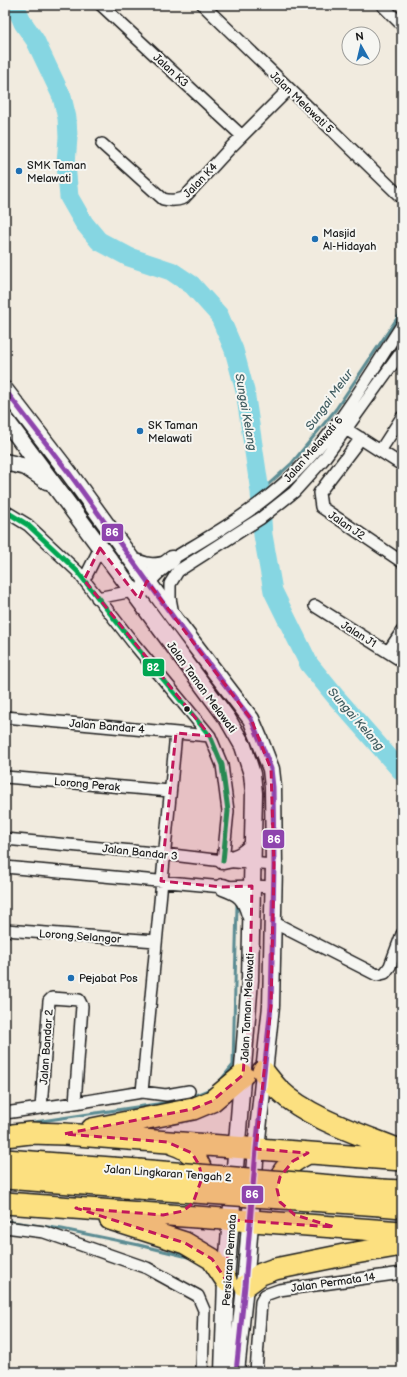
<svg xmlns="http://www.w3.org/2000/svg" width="407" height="1377" font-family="'Balsamiq Sans',sans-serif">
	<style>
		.water { fill: #86d6e2; stroke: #5c8c93 }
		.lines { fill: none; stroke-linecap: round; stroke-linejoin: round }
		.stream { stroke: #5c8c93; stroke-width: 3 }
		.river { stroke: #86d6e2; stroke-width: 19 }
		.street-casing { stroke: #1c1c1c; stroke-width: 14 }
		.secondary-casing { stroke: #1c1c1c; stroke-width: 19 }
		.highway-casing { stroke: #1c1c1c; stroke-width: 24 }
		.street { stroke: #f6f6f2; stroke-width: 11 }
		.secondary { stroke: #f6f6f2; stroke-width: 16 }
		.highway { stroke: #fce080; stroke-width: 21 }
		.highway-bridge-casing { stroke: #1c1c1c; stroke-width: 24; stroke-linecap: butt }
		.highway-bridge { stroke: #fce080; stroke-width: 21 }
		.bus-1-casing { stroke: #f6f6f2; stroke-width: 8 }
		.bus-2-casing { stroke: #f6f6f2; stroke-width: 8 }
		.bus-1 { stroke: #8e44ad; stroke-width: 5 }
		.bus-2 { stroke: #00a651; stroke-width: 5 }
		.marked { fill: #c2185b; fill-opacity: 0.2; stroke: #c2185b; stroke-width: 3; stroke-dasharray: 8 5; stroke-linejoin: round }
		.poi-dot { fill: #1f6fb2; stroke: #f6f6f2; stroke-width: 1.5 }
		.bus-dot { fill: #1c1c1c; stroke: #f6f6f2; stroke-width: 1.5 }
		.labels { text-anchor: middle; stroke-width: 4; stroke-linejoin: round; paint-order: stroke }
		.street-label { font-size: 11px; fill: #1c1c1c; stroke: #f6f6f2 }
		.poi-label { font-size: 11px; fill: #1c1c1c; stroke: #f6f6f2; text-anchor: start }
		.water-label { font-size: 12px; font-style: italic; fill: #415d61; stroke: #f6f6f2 }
		.line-badge { stroke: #f6f6f2; stroke-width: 1.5 }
		.badge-label { font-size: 11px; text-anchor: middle; font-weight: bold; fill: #fff }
	</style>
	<rect width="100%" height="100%" fill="#f1ebdf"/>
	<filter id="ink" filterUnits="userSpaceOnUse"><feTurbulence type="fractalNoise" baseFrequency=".025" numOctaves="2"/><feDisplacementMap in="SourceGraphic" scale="8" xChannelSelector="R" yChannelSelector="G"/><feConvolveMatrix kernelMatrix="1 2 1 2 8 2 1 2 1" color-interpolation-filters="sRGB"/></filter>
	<g filter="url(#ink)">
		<path class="water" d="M368,729C381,740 390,754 402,765V778L381,761L363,735Z"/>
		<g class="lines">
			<path class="stream" d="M260,492L292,463L336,409L402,311
				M220,1081L233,1065L237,905
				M21,1124L184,1100L213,1088
				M6,1221L62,1229L139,1245L192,1258"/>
			<path class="river" d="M15,5L23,23L35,40L62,97L67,118L68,137L66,164L69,197L84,223L99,241L129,257L171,271L192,285L219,315L234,350L245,391L260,492L263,535L273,591L309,664L335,696L402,772"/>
			<g class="street-casing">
				<path id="street" d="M101,5L242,136
					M203,5L402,198
					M382,5L402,25
					M102,144L163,199C171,201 176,201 184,198L231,147L289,89
					M346,429L402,465
					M361,438L319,493L321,507L402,562
					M380,451L402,417
					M5,511L28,525L77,571L134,644L210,736L222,765L228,811L223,861
					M130,557C147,564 151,566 169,561C208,537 250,514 284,483C331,442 368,377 402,325
					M84,580L100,548
					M97,598L133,591
					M315,606L402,661
					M173,614L170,598V584L178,571L261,518L294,492L323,460L346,429L402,351
					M388,652L402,631
					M5,717L210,736
					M5,777L170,791
					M5,839L164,854L223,861L274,865
					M5,867L223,887L252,886L274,887
					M273,922L377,975L385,973L390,966L402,934
					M5,930L156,941
					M142,1092L176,733
					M41,1108L49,1001L52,998L79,1000L82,1006L75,1103
					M5,1113L75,1103L142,1092L166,1095L189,1091
					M5,1227L44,1232L147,1268L198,1296L204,1310L202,1372
					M256,1372L261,1302L265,1295L279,1290L402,1273"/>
			</g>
			<g class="secondary-casing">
				<path id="secondary" d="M5,390L69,473L174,618L251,719L259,738L271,769L273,787L274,865L271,1006L256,1149L245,1286L236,1372
					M5,419L227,718L243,746L252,774L254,793L250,980L226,1280L223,1372
					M5,462L26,467L47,481
					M143,590C149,576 161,568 172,559
					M223,861C237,858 243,856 253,845
					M223,887C240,893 245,897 250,915"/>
			</g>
			<g class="highway-casing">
				<path id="highway" d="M263,1071C268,1077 273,1084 279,1090C309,1119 363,1135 402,1151
					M92,1129L193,1109L212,1101L243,1075
					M5,1136L30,1133L64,1134L402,1160
					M173,1144C188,1148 202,1161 202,1178C202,1183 201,1187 200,1191
					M5,1160L138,1170
					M5,1178L137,1188
					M381,1190L402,1191
					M279,1198C274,1175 288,1163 308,1153
					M5,1203L402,1232
					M380,1205L402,1207
					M110,1219L185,1243L212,1259L226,1280
					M245,1286L261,1274L275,1269L344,1255L402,1245"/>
			</g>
			<use href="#street" class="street"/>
			<use href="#secondary" class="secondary"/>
			<use href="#highway" class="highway"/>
			<g class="highway-bridge-casing">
				<path id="highway-bridge" d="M138,1170L381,1190
					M137,1188L380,1205"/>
			</g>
			<use href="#highway-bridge" class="highway-bridge"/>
			<g class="bus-1-casing">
				<path id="bus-1" d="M5,390L69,473L174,618L251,719L259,738L271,769L273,787L274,865L271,1006L256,1149L245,1286L236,1372"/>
			</g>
			<g class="bus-2-casing">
				<path id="bus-2" d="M5,511L28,525L77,571L134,644L210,736L222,765L228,811L223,861"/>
			</g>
			<use href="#bus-1" class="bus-1"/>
			<use href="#bus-2" class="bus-2"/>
		</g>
	</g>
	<path class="marked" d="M100,548L139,599L147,581L251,719L271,769L274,865L271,1006L256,1149L308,1153L293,1161L280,1177L277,1189L280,1202L295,1215L334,1227L231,1220L226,1280L212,1259L185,1243L76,1208L163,1215L183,1211L193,1203L202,1178L199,1165L192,1153L167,1142L64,1134L193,1109L212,1101L243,1075L250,980L252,886L223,887L161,881L176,733L210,736L84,580Z"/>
	<g class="poi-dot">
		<circle cx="19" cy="171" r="4"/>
		<circle cx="315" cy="239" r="4"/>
		<circle cx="140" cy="431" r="4"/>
		<circle cx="71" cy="978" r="4"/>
	</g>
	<circle class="bus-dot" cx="187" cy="709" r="3.5"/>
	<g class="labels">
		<g class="street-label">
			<text transform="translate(171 70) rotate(43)" y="4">Jalan K3</text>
			<text transform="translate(302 102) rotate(44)" y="4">Jalan Melawati 5</text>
			<text transform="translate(200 180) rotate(-46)" y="4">Jalan K4</text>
			<text transform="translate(313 449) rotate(-49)" y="4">Jalan Melawati 6</text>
			<text transform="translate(347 525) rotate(34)" y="4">Jalan J2</text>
			<text transform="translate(359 634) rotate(32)" y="4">Jalan J1</text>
			<text transform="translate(202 687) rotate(54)" y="4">Jalan Taman Melawati</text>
			<text transform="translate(107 726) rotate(5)" y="4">Jalan Bandar 4</text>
			<text transform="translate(87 784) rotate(5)" y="4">Lorong Perak</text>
			<text transform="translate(140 852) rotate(6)" y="4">Jalan Bandar 3</text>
			<text transform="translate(80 936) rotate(4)" y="4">Lorong Selangor</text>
			<text transform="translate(247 1008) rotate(-87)" y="4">Jalan Taman Melawati</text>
			<text transform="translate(46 1047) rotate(-86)" y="4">Jalan Bandar 2</text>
			<text transform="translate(168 1173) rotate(4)" y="4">Jalan Lingkaran Tengah 2</text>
			<text transform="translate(229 1260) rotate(-86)" y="4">Persiaran Permata</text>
			<text transform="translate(333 1282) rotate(-8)" y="4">Jalan Permata 14</text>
		</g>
		<g class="poi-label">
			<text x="27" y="169">SMK Taman<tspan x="27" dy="13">Melawati</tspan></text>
			<text x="323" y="237">Masjid<tspan x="323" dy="13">Al-Hidayah</tspan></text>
			<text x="148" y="429">SK Taman<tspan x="148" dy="13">Melawati</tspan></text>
			<text x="79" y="982">Pejabat Pos</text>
		</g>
		<g class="water-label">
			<text transform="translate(329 400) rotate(-54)" y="4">Sungai Melur</text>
			<text transform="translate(246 412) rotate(80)" y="4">Sungai Kelang</text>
			<text transform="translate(356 719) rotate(49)" y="4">Sungai Kelang</text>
		</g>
	</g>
	<g class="line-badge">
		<rect x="101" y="523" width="23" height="19" rx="4" fill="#8e44ad"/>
		<rect x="142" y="658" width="23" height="19" rx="4" fill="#00a651"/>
		<rect x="262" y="829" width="23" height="20" rx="4" fill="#8e44ad"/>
		<rect x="241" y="1185" width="23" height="19" rx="4" fill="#8e44ad"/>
	</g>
	<g class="badge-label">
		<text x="112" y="536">86</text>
		<text x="153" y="671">82</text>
		<text x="274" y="843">86</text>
		<text x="252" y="1198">86</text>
	</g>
	<rect width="407" height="1377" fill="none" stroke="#f6f6f2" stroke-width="20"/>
	<rect x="10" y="10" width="387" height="1357" fill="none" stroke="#1c1c1c" stroke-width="1.5" filter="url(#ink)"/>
	<g transform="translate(361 46) rotate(352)"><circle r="19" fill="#f6f6f2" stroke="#9f9f9c"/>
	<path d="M0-3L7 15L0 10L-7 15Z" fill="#1f6fb2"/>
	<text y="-6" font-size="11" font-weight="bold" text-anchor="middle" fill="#1c1c1c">N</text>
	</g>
</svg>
